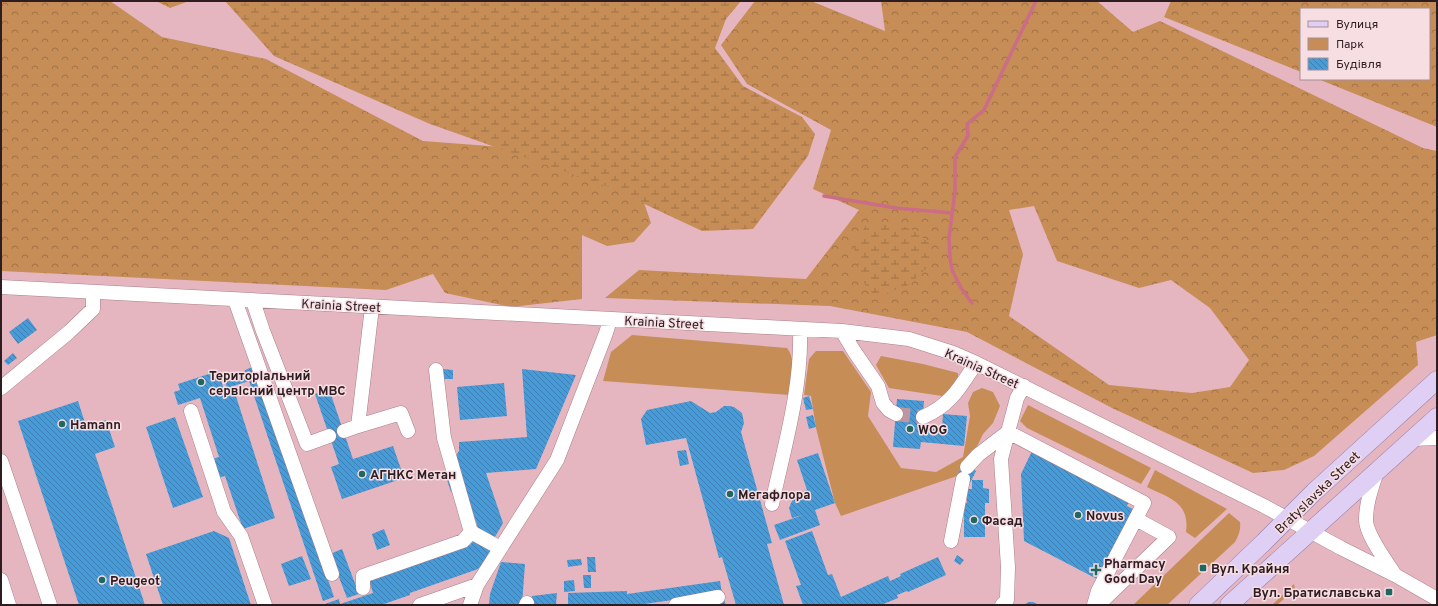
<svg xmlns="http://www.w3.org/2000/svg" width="1438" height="606" font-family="Overpass,sans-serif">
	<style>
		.green { fill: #c68d56 }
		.forest { fill: url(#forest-crowns); fill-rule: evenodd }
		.wetland { fill: url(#wetland-marsh) }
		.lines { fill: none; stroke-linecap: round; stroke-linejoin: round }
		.stream { stroke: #cb6d87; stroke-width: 3.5 }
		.building { fill: url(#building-back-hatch) }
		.minor-tunnel { stroke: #c097a0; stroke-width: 14; stroke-dasharray: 14 7; stroke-linecap: butt }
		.minor-casing { stroke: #ab7f89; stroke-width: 15 }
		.major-casing { stroke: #927ca6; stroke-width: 19 }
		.minor { stroke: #fff; stroke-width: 14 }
		.major { stroke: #dfcff5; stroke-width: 18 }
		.poi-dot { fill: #20685f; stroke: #f6dee3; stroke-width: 1.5 }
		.labels { text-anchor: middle; stroke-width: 3; stroke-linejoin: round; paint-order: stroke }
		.street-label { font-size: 13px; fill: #2d1c20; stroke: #f6dee3 }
		.poi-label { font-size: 13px; font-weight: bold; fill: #2d1c20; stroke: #f6dee3; text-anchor: start }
	</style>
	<defs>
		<pattern id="forest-crowns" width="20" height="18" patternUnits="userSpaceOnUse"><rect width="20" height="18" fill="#c68d56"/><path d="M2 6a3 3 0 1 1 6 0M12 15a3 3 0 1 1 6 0" fill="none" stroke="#a17247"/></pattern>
		<pattern id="wetland-marsh" width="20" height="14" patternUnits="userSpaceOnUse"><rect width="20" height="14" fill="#c68d56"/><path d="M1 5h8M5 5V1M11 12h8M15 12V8" fill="none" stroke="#a17247"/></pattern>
		<pattern id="building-back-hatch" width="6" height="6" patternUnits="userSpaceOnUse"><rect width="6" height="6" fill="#479bd9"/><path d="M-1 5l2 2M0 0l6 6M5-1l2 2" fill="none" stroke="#3c7eb0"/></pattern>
	</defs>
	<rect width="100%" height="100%" fill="#e5b6c0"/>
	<path class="green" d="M632,335L787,348C797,361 791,379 790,395L603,381L611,352Z
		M816,351H843L871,392L868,416L901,468L936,472L963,457L970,416L968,403L973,392L982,388L993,392L1000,406L993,423L983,434L970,461L962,464L957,476L841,516L835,503L816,428L811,396L804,395L809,359Z
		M881,356L923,364L958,373V382L942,396L889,388L876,365Z
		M1028,405L1151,468L1141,484L1027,428L1020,421Z
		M1155,470L1227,509L1195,538L1186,532C1190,502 1169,498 1147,487Z
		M1229,513L1240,522C1241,529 1239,535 1235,542L1167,605H1133Z
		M1294,584L1295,589L1277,605H1272Z"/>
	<path class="forest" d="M1,1H110L162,37L266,59L423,141L502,147L641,194L651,223L634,242L607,246L582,235V299L511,307L445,293L433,274L386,290L1,271Z
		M156,1H189L170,8Z
		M755,1H811L885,31L881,1H1097L1133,32L1160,21L1423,148L1437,151V335L1416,342L1418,365L1314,456L1284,470L1253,473L1112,408L967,332L830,306L605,298L639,270L806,279L859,210L813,189L831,130L747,84L721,45ZM1034,206L1057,261L1139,288L1171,280L1210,308L1249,360L1230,387L1192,393L1109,385L1009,316L1023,254L1009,210Z
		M1171,1H1437V127L1318,79H1429V9H1301V72L1164,17Z"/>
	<path class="wetland" d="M225,1H741L726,19L715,48L743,86L802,117L815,134L808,156L753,229L702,231L606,186L430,124L274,56Z
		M889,224L910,228L929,243L930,265L908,285L882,295L872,293L864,283L858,266L854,246L866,225Z"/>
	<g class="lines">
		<path class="stream" d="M824,196L896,208L952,213
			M972,303L961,288L952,270L950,258L949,238L955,191V157L968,136L967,124L984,110L1036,1"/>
	</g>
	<path class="building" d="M28,318L37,330L18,344L9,332Z
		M13,353L17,358L8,365L4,361Z
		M255,366L334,597L323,601L249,381L227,388L224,379L245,371V370Z
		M443,369L453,370V379H444Z
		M522,369L576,375L536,469L486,473L503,523L495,537L479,531L455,457L459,451V442L527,437Z
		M218,371L224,390L233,387L275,518L243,529L225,476L218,478L212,459L219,457L200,398L178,405L174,392L180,390L178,384Z
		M504,383L507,416L460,420L457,387Z
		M329,389L353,459L393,446L404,478L342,499L331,467L339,464L315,394Z
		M809,396L813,409L806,410L803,398Z
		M897,399L924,401L922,427L942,429L943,414L967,416L964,446L921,442L920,449L893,447Z
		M78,401L86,426L106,420L115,447L95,454L145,605H79L18,421Z
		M691,401L710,413L716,412L724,406H729L734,407L742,413L744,423L741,432L772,543L767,544L784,605H736L722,557L719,558L686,438L646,445L641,419L647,410Z
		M813,415L816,427L809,429L806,417Z
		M175,417L203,497L173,508L146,427Z
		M1033,449L1129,501L1127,506L1135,510L1099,580L1024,541L1021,474Z
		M686,450L689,464L680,466L677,451Z
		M818,453L835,503L815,510L820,525L780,540L774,525L803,515L792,518L789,508L795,494L807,490L797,460Z
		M962,464L976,471L970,483L957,476Z
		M451,472L457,490L451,492L445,474Z
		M972,480H983V488L989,489V503H985V537H964V503H967V489H972Z
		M384,529L390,545L377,550L372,534Z
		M214,531L229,538L251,605H163L146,554Z
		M812,531L828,575L832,574L841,597L888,576L890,581L901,576L900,574L938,557L946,575L908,592L907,591L897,595L898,598L881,605H803L796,586L801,585L785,541Z
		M476,538L492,552L478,569L410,593V595L381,605H325V604L339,599L340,604L373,593L369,580L470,545Z
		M342,549L359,594L347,598L330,554Z
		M957,555L964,560L960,565L954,561Z
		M302,556L311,579L289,586L281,564Z
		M587,557H595L596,572H588Z
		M581,559L582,565L568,567L567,560Z
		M501,562L525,564L522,605H489L490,594Z
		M583,575H591V588H584Z
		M574,580L575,591L564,592V581Z
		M720,581L722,593L637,605H568V593L627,591V594Z
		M557,593L556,605H531L532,596Z
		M724,600L726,605H712Z
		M1029,602H1033L1039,605H1023Z"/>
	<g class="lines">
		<path class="minor-tunnel" d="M896,414L923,417"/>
		<g class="minor-casing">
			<path id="minor" d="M1,287L842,331L909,339L953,353L976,363L1264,506L1341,548L1395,575L1437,599
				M235,300L332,574
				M253,301L263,331L307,444L329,436
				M842,331L854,351L878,386L883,403L889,410L896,414
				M436,370L444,438L471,532L500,548
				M1,388L69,332L93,309V292
				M191,411L224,512L241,536L265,605
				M923,417C951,405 960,387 976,363
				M358,426L401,413L408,431
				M344,431L358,426L372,307
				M1412,439L1437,438
				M1,461L50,605
				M967,467L978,455L1008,432L1017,398L1024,386
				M1377,471C1372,487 1366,503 1366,520C1366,535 1387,562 1395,575
				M772,504C784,447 802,389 800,330
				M951,541L963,479
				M1,580L9,605
				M363,588V576L463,541L471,532
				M420,605L477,585
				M470,605L477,585L557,460L606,333L610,320
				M526,605L527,603
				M676,605L718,597
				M1002,605L1007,600L1008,567L1001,459L1008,432L1144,503L1098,591L1094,605
				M1098,605L1169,537L1136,519"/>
		</g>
		<g class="major-casing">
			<path id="major" d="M1198,605L1264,542L1314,492L1437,380
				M1229,605L1437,417"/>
		</g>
		<use href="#minor" class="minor"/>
		<use href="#major" class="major"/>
	</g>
	<g class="poi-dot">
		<circle cx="201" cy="382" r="4"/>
		<circle cx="62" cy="424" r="4"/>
		<circle cx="910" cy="429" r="4"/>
		<circle cx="362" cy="474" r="4"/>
		<circle cx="730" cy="494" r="4"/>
		<circle cx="1078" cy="515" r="4"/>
		<circle cx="974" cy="520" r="4"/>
		<rect x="1199" y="564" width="8" height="8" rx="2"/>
		<path d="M1094 564h4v4h4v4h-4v4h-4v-4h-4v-4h4z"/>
		<circle cx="102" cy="580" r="4"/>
		<rect x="1385" y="588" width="8" height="8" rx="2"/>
	</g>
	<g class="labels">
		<g class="street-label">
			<text transform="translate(341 305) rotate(3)" y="5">Krainia Street</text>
			<text transform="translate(664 322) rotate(3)" y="5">Krainia Street</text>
			<text transform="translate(982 368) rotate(24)" y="5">Krainia Street</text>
			<text transform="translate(1317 492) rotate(-44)" y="5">Bratyslavska Street</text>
		</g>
		<g class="poi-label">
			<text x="209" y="380">Територіальний<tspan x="209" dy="15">сервісний центр МВС</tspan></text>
			<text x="70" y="429">Hamann</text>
			<text x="918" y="434">WOG</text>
			<text x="370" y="479">АГНКС Метан</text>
			<text x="738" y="499">Мегафлора</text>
			<text x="1086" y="520">Novus</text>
			<text x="982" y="525">Фасад</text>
			<text x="1104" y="568">Pharmacy<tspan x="1104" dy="15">Good Day</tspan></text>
			<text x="1211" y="573">Вул. Крайня</text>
			<text x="110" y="585">Peugeot</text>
			<text x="1381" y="597" text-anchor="end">Вул. Братиславська</text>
		</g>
	</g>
	<rect width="1438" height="606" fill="none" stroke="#2d1c20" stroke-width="4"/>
	<rect x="1300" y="8" width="130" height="72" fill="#f6dee3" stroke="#a69095"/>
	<rect x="1308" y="21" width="20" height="6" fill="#dfcff5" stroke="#a69095"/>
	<text x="1336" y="28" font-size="12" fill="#2d1c20">Вулиця</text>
	<rect x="1308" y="38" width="20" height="12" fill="#c68d56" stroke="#a69095"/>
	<text x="1336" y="48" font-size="12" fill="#2d1c20">Парк</text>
	<rect x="1308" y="58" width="20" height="12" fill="url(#building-back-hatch)" stroke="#a69095"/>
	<text x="1336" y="68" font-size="12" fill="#2d1c20">Будівля</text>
</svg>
